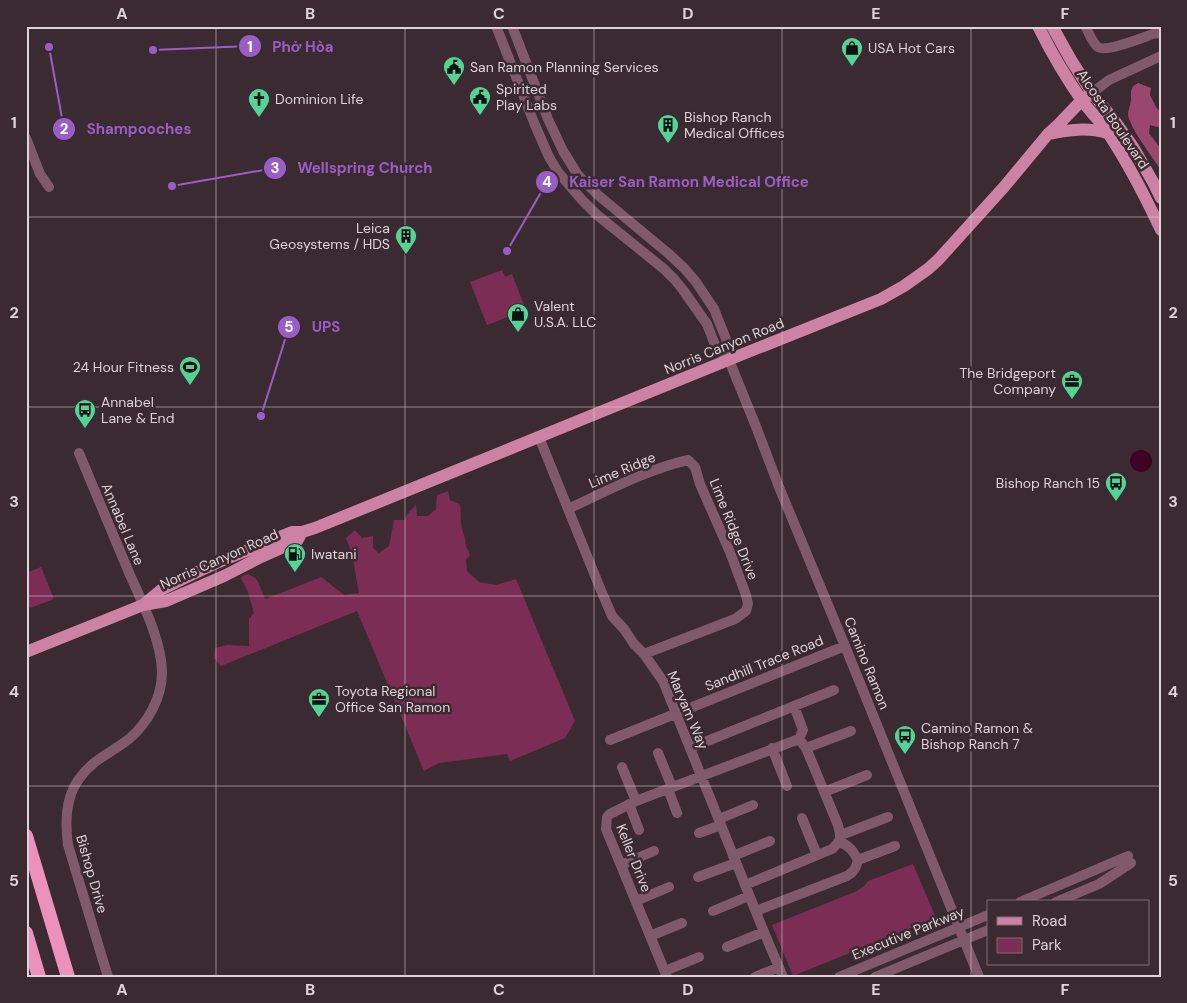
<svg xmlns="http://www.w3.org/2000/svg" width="1187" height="1003" font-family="'DM Sans',sans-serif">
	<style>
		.green { fill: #7c2d54 }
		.forest { fill: #9a476e }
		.water { fill: #3e0224 }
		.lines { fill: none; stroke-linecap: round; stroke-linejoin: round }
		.minor { stroke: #805a6a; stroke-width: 10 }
		.major { stroke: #ce82a3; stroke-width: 12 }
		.highway { stroke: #ec91b9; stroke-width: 14 }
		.grid { fill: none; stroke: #ded3d7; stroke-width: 1; stroke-opacity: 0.55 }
		.labels { text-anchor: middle; stroke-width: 5; stroke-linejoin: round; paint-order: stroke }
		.poi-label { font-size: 14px; fill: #ded3d7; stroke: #3b2a31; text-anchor: start }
		.street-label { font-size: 14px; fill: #ded3d7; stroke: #3b2a31 }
		.leader { fill: none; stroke: #995ec6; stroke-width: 2 }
		.callout-dot { fill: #995ec6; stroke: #3b2a31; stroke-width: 2 }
		.mark-label { font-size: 15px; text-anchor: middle; font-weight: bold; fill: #fff }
		.callout-label { font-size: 15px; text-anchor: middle; font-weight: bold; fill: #995ec6; stroke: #3b2a31; stroke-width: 5; stroke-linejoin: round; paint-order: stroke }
		.neatline { fill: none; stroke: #ded3d7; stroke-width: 2 }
		.grid-label { font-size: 16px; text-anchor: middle; font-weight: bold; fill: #ded3d7 }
	</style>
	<rect width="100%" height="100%" fill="#3b2a31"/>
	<path class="green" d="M502,270L505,277L512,274L526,310L487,325L470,282Z
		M448,491L450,500L459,504C462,510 460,514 461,521C461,530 466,536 466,547L469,552L470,556L466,559L467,571L479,582L496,585L516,579L575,721L565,738L510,761L507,754L439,763L424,771L357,611L221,666L214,658L215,648L227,645L249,646V619L254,613L248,592L241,578L242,576L248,574L255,578L257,580L265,599L321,577L344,595L359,593L352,554L346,538L355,530L362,538L373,536V548L379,553L389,546L394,520H404L409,512L416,505L417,516H428L436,509L437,495Z
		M41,567L54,599L30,608L26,600V573Z
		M913,864L936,918L793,976L772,925L855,892L864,886L868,881Z"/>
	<path class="forest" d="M1138,83L1151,88L1150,95L1156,107L1161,113V128L1150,125L1149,133L1161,149V170C1153,158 1130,128 1128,115C1128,109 1131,105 1131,99C1131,91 1130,87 1138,83Z"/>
	<path class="water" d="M1130 461a11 11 0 1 1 22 0a11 11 0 1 1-22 0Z"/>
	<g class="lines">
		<path class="minor" d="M496,26L535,125L549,157L558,172L582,200L596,214L664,269L675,280L683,290L707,324L715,345L729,360
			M512,26L548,119L563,151L578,175L598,195L669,254L684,268L696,282L714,309L726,339L729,360L755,424L779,487L845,646L979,977
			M1085,26C1089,32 1092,43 1098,47C1106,53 1146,36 1156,33L1161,34
			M1092,93L1109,80L1161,56
			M26,138L40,174L49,187
			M539,437L600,588L612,616L624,629L634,644L644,654L663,681L764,932L783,977
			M79,453C96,494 113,535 130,575C143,604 162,642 162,673C162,697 148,723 129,739C111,753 93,759 79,779C65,798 65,823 68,845L108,977
			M568,509C605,492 648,469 688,460L695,467L700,484L730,552L746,595L748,604L746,611L735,619L644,654
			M794,706L803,730L799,739
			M610,740L845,646
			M690,748L834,690
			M772,748L787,786
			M806,748L851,731
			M658,753L672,787
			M622,767L636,801
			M668,789L677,813
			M824,792L867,775
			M629,804L639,830
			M802,818L817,855
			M719,819L753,805
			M699,833L721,825
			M841,835L888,817
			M733,856L770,841
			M858,860L895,846
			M621,865L654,851
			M698,877L736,863
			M636,901L669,887
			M1020,902L1128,856
			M1056,902L1099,884L1131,863
			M713,911L749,896
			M756,911L847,876C854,872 856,868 858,860C853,851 850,846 840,842
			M650,936L682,923
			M727,947L764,932
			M665,971L699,957
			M667,977L606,829L607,817L610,814L636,801L799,739L806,748L838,825C841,838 842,840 832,849L745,885
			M755,977L779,967
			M839,977L988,915
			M875,977L988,930"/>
		<path class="major" d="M1038,26C1051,52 1066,78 1083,102C1089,110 1097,118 1103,126C1126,158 1144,194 1161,230
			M1052,26L1071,60L1092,93L1114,120L1133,147L1153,182L1161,198
			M1048,134C1069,130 1087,127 1107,133
			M143,605L161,590L189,576L214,564L292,532H302L315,528L743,354L881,299L904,286L928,269L938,260L1004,187L1048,134L1058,125L1082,100L1092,93
			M26,652L143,605L166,601L224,576L261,557L297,541L302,532"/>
		<path class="highway" d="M26,836L68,977
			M26,933L39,977"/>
	</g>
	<path class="grid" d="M216,26V977M405,26V977M594,26V977M782,26V977M971,26V977M26,217H1161M26,407H1161M26,596H1161M26,786H1161"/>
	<defs>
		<g id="shop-pin" transform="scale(1.125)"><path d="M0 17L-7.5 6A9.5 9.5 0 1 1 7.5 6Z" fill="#53d396" stroke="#3b2a31"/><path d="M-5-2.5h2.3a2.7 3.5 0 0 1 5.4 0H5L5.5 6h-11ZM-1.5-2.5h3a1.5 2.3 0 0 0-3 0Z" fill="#111"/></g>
		<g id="civic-pin" transform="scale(1.125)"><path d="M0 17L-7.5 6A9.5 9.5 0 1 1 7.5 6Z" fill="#53d396" stroke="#3b2a31"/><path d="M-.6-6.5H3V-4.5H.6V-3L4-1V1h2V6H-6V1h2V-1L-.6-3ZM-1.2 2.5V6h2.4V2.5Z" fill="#111"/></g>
		<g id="church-pin" transform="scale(1.125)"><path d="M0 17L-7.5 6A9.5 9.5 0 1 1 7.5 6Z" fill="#53d396" stroke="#3b2a31"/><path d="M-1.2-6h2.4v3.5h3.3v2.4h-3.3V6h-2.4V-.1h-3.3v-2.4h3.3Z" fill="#111"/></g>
		<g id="building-pin" transform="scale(1.125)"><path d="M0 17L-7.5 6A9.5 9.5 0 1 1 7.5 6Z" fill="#53d396" stroke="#3b2a31"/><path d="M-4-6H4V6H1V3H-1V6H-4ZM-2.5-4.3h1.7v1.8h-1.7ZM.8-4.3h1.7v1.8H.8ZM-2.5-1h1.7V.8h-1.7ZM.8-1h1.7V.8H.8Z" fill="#111"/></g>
		<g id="stadium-pin" transform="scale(1.125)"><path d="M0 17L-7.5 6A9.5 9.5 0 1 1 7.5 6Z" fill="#53d396" stroke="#3b2a31"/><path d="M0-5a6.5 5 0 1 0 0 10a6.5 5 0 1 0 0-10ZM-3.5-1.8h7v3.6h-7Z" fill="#111"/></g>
		<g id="office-pin" transform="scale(1.125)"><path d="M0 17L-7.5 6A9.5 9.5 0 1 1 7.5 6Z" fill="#53d396" stroke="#3b2a31"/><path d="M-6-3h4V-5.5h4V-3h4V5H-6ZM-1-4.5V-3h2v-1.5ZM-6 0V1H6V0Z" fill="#111"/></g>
		<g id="bus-pin" transform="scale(1.125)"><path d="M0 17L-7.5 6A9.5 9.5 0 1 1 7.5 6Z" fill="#53d396" stroke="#3b2a31"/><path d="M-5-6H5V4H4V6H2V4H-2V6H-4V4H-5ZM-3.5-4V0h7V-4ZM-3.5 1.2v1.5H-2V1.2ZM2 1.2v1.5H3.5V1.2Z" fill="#111"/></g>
		<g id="fuel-pin" transform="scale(1.125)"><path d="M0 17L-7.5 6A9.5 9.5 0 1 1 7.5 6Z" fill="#53d396" stroke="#3b2a31"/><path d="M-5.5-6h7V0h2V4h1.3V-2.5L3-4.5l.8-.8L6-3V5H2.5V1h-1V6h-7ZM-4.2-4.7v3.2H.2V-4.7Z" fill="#111"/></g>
	</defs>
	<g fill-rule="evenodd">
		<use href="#shop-pin" x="852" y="48"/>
		<use href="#civic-pin" x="454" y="67"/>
		<use href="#civic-pin" x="480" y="97"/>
		<use href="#church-pin" x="259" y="99"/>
		<use href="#building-pin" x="668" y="125"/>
		<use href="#building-pin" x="406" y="236"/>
		<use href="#shop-pin" x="518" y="314"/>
		<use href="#stadium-pin" x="190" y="367"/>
		<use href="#office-pin" x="1072" y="381"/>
		<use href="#bus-pin" x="85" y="410"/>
		<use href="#bus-pin" x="1116" y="483"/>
		<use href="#fuel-pin" x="295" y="554"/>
		<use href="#office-pin" x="319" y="699"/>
		<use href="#bus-pin" x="905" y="736"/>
	</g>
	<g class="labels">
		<g class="poi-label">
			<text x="868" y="53">USA Hot Cars</text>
			<text x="470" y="72">San Ramon Planning Services</text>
			<text x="496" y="94">Spirited<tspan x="496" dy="16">Play Labs</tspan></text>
			<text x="275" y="104">Dominion Life</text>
			<text x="684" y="122">Bishop Ranch<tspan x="684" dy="16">Medical Offices</tspan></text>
			<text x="390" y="233" text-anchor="end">Leica<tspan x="390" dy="16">Geosystems / HDS</tspan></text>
			<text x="534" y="311">Valent<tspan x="534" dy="16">U.S.A. LLC</tspan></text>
			<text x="174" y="372" text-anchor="end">24 Hour Fitness</text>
			<text x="1056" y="378" text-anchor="end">The Bridgeport<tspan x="1056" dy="16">Company</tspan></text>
			<text x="101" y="407">Annabel<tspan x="101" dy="16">Lane &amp; End</tspan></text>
			<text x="1100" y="488" text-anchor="end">Bishop Ranch 15</text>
			<text x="311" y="559">Iwatani</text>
			<text x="335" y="696">Toyota Regional<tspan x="335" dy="16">Office San Ramon</tspan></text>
			<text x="921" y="733">Camino Ramon &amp;<tspan x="921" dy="16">Bishop Ranch 7</tspan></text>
		</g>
		<g class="street-label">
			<text transform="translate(1113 119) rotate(56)" y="5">Alcosta Boulevard</text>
			<text transform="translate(724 346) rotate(-22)" y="5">Norris Canyon Road</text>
			<text transform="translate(622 470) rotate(-23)" y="5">Lime Ridge</text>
			<text transform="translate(123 524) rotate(67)" y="5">Annabel Lane</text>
			<text transform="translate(734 529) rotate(68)" y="5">Lime Ridge Drive</text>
			<text transform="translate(219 559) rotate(-24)" y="5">Norris Canyon Road</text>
			<text transform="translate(764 663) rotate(-22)" y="5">Sandhill Trace Road</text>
			<text transform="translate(867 663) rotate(68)" y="5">Camino Ramon</text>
			<text transform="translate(688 710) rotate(67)" y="5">Maryam Way</text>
			<text transform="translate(634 858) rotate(68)" y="5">Keller Drive</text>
			<text transform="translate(92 874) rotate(74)" y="5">Bishop Drive</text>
			<text transform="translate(908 933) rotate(-22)" y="5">Executive Parkway</text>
		</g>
	</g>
	<path class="leader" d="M153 50L250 46M49 47L64 129M172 186L275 168M507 251L547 182M261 416L289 327"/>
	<g class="callout-dot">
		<circle cx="153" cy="50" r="5"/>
		<circle cx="49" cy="47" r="5"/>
		<circle cx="172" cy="186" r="5"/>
		<circle cx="507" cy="251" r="5"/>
		<circle cx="261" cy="416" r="5"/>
		<circle cx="250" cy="46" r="12"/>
		<circle cx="64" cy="129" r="12"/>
		<circle cx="275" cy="168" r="12"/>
		<circle cx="547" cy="182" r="12"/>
		<circle cx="289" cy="327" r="12"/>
	</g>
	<g class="mark-label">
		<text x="250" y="52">1</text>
		<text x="64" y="134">2</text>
		<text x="275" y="173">3</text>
		<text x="547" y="187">4</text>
		<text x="289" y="332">5</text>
	</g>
	<g class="callout-label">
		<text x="303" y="52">Phở Hòa</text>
		<text x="139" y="134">Shampooches</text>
		<text x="365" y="173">Wellspring Church</text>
		<text x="689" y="187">Kaiser San Ramon Medical Office</text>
		<text x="326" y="332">UPS</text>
	</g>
	<rect width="1187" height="1003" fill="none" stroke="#3b2a31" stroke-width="55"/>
	<rect x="987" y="900" width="162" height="65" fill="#3b2a31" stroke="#7c6e73"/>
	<rect x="997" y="917" width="25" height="8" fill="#ce82a3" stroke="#7c6e73"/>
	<text x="1032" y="926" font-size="15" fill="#ded3d7">Road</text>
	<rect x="997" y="938" width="25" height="15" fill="#7c2d54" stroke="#7c6e73"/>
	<text x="1032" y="950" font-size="15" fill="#ded3d7">Park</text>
	<rect x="28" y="28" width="1132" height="948" class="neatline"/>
	<g class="grid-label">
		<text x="122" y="19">A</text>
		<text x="310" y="19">B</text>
		<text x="499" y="19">C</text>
		<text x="688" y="19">D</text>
		<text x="876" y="19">E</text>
		<text x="1065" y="19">F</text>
		<text x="14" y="128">1</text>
		<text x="1173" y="128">1</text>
		<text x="14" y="318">2</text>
		<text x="1173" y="318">2</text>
		<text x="14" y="507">3</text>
		<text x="1173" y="507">3</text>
		<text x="14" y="697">4</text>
		<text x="1173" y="697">4</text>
		<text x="14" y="886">5</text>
		<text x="1173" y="886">5</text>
		<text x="122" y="995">A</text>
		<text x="310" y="995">B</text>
		<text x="499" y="995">C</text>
		<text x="688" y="995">D</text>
		<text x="876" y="995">E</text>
		<text x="1065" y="995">F</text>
	</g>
</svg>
